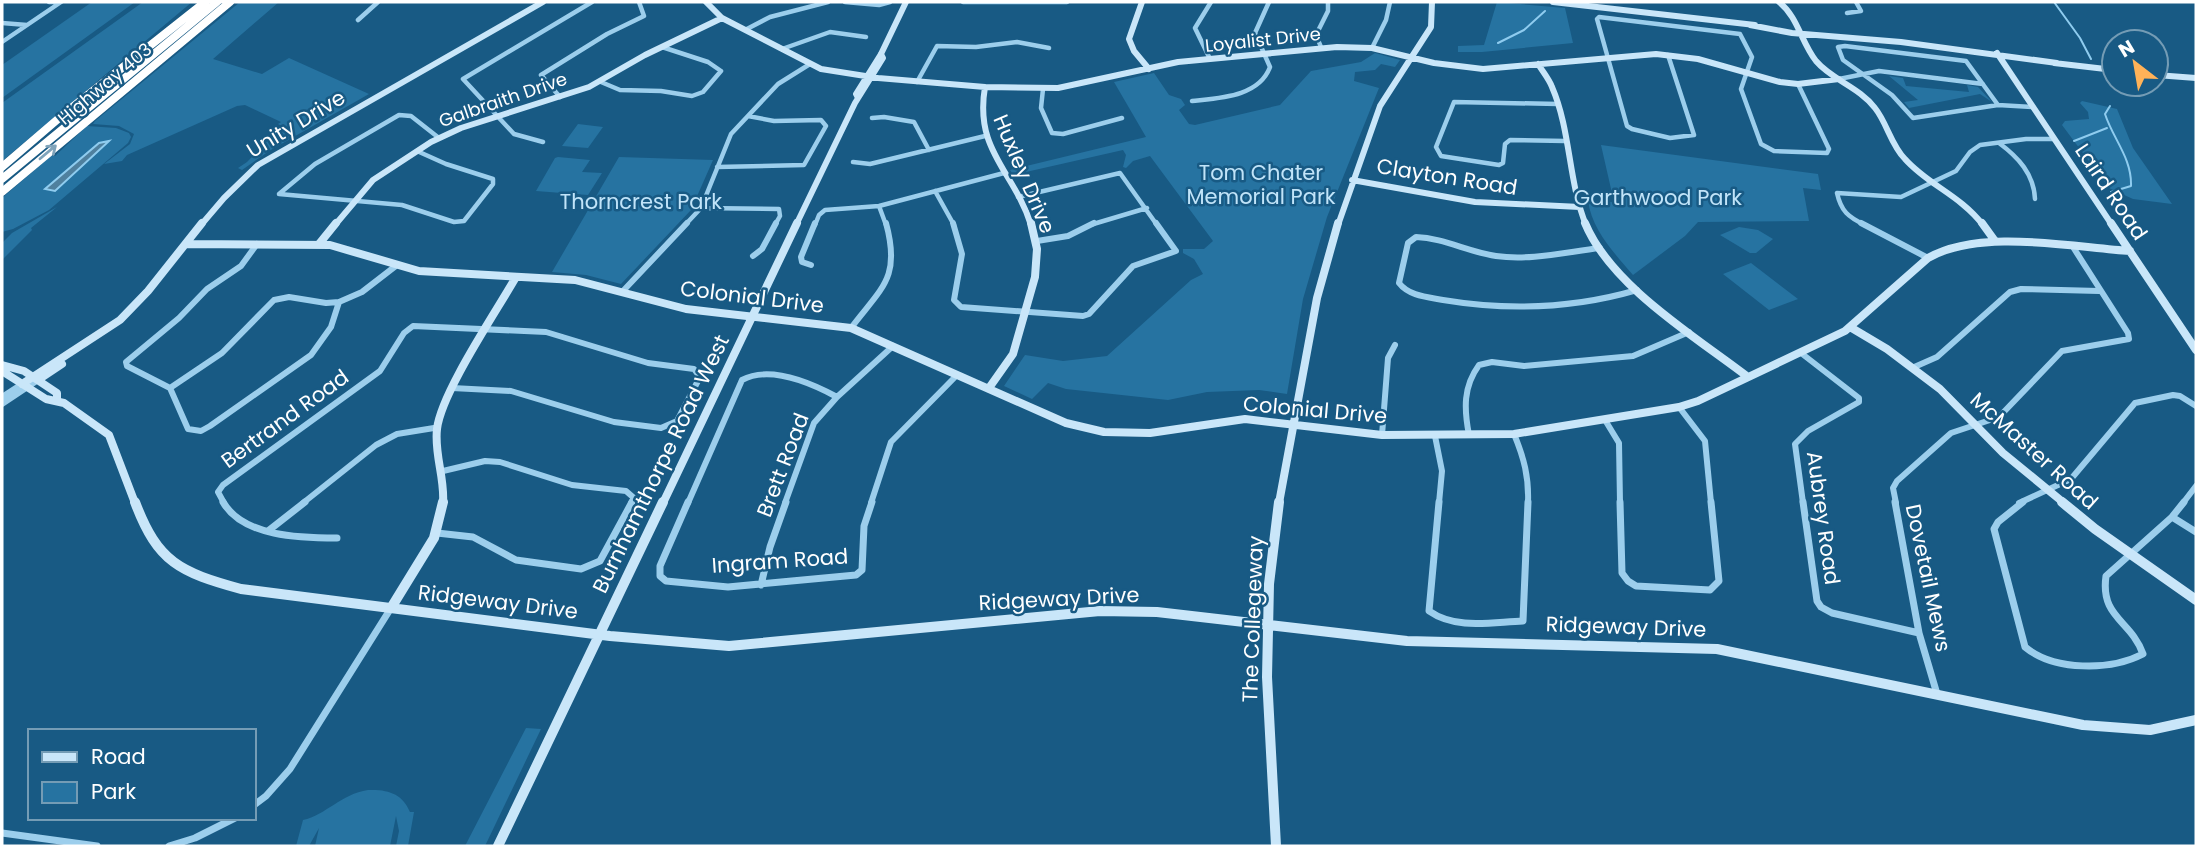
<svg xmlns="http://www.w3.org/2000/svg" width="2198" height="848" font-family="Poppins,sans-serif">
	<style>
		.green { fill: #2673a1 }
		.water { fill: #4f809e; stroke: #8fccef; stroke-width: 2 }
		.lines { fill: none; stroke-linecap: round; stroke-linejoin: round }
		.stream { stroke: #8fccef; stroke-width: 2 }
		.street-far2 { stroke: #9cceec; stroke-width: 4.5 }
		.street-far1 { stroke: #9cceec; stroke-width: 6 }
		.street { stroke: #9cceec; stroke-width: 7 }
		.secondary-far2 { stroke: #c9e6f9; stroke-width: 6 }
		.secondary-far1 { stroke: #c9e6f9; stroke-width: 8 }
		.secondary { stroke: #c9e6f9; stroke-width: 10 }
		.highway { stroke: #fff; stroke-width: 8 }
		.oneway { stroke: #80a4bb }
		.labels { text-anchor: middle; stroke-width: 5; stroke-linejoin: round; paint-order: stroke }
		.far-street-label { font-size: 18px; fill: #fff; stroke: #185a84 }
		.street-label { font-size: 21px; fill: #fff; stroke: #185a84 }
		.park-label { font-size: 21px; fill: #c1e4f9; stroke: #185a84 }
	</style>
	<rect width="100%" height="100%" fill="#185a84"/>
	<path class="green" d="M92,2H135L2,98V65Z
		M143,2H192L2,161V103Z
		M240,2H279L213,59L262,74L289,58L369,94L269,151L242,170L238,168L247,162L282,126L278,124L281,122L245,105L237,106L127,155L122,161L104,164L130,144L134,134L119,126L93,124L95,121Z
		M1497,2L1565,8L1573,43L1482,52H1458V46L1484,45Z
		M1375,53L1400,60L1395,67L1381,64L1375,70L1355,72L1354,81L1379,88L1327,217L1303,299L1287,394L1259,390L1207,392L1168,400L1066,389L1048,383L1032,399L1004,386L1025,355L1063,361L1107,356L1191,280L1203,274L1194,259L1183,253V249H1204L1213,241L1150,156L1133,161L1126,168L1123,167L1126,155L1123,150L1013,175L1010,170L1146,137L1114,82L1154,73L1169,95L1181,99L1185,105L1179,110L1189,124L1195,125L1280,105L1311,71L1361,62Z
		M1889,76L1903,78L1906,86L1969,92L1967,85L1978,87L1992,102L1980,94L1909,108L1904,102L1918,100Z
		M2082,101L2117,109L2133,148L2172,204L2133,199L2109,188L2062,125L2065,121L2089,119L2088,112L2080,103Z
		M578,124L603,127L588,148L562,146Z
		M87,126L116,128L129,133L131,137L128,143L49,210L13,229L2,232V198L51,156H55Z
		M1601,145L1818,174L1821,190L1803,188L1809,221L1698,222L1685,236L1633,275C1615,254 1592,230 1588,201L1614,202Z
		M558,157L590,160L582,172L602,173L588,195L536,191L555,158Z
		M619,157L713,160L691,210L621,284L586,275L552,272Z
		M57,207L31,228L32,230L2,260V243L12,233Z
		M1739,227L1758,230L1773,239L1756,253H1750L1720,235Z
		M1751,263L1798,299L1769,310L1723,274Z
		M526,728L541,729L485,846H465Z
		M368,790C388,789 403,794 410,812H414L408,846H396L399,831L396,816L390,846H315L319,828L309,846H296L303,820C326,815 341,794 368,790Z"/>
	<path class="water" d="M109,141L55,191L45,189L99,143Z"/>
	<g class="lines">
		<path class="stream" d="M2054,2L2080,38L2091,59
			M1498,43L1524,30L1545,11
			M2110,106L2105,114C2113,139 2132,158 2131,186L2111,192
			M2074,141L2107,128"/>
		<path class="street-far2" d="M49,2H60
			M845,2L879,5L890,2
			M963,2H1067
			M1847,13L1861,11L1856,2
			M358,20L378,2
			M2,23L27,25
			M745,30L770,17L828,2
			M2,42L61,2
			M1845,46L1966,61L1998,105L1913,118L1892,95L1843,60L1838,47Z
			M1321,47L1316,35L1328,11V2
			M1372,48L1386,20L1390,2
			M782,49L830,32L866,37
			M1668,55L1694,135L1670,138L1632,129L1627,126L1597,19L1599,17L1740,34L1752,57L1741,89L1761,144L1774,151L1827,153L1829,149L1798,84
			M1210,59L1195,28L1211,2
			M1839,79L1879,71L1983,84
			M601,82L620,90L661,91L692,96L703,92L721,71L708,62L662,47
			M917,82L937,46L976,47L1017,42L1049,48
			M1043,89L1041,108L1052,133L1063,134L1122,118
			M560,97L541,75L607,34L644,16L639,2
			M1192,101C1219,98 1259,97 1270,67L1255,33L1269,2
			M1558,104L1454,102L1436,147L1441,156L1499,165L1503,163L1505,144L1510,140L1565,141
			M1998,105L2032,107
			M872,118L884,117L914,122L929,150
			M543,142L514,134L463,79L592,2
			M1999,143C2018,157 2034,174 2035,199
			M417,151L446,164L493,179V184L464,221L454,222L402,205L279,194L315,164L399,115L411,116L439,138
			M853,162L870,164L985,136
			M717,167L804,165L826,126L821,120L774,121L748,116
			M935,191L954,225
			M1018,197L1120,173L1157,225
			M879,206L886,225
			M701,208L779,209L780,216L775,225
			M685,225L701,208L731,134L778,84L810,64
			M815,225L819,215L825,210L879,206L1004,173
			M1090,225L1147,208
			M1865,225C1848,217 1841,211 1837,193L1901,197L1956,171L1970,152L1980,145L2026,139H2054"/>
		<path class="street-far1" d="M953,223L962,254L954,300L961,307L1083,316L1089,314L1133,266L1176,251L1156,223
			M1861,223L1928,258
			M1037,241L1068,236L1094,223
			M257,244L241,266L207,289L179,318L126,362L127,366L170,388L188,429L201,431L210,426L311,355L331,327L339,302
			M1600,248C1566,252 1530,261 1496,256C1468,252 1444,238 1416,237L1408,243L1399,283C1409,296 1427,297 1443,300C1509,311 1572,309 1637,290
			M753,256L762,249L776,223
			M811,265L802,262L801,257L815,223
			M623,291L687,223
			M851,328C882,287 901,278 886,223
			M1801,353L1859,398V402L1808,431L1795,444L1803,503
			M1912,368L1937,357L2010,292L2021,289L2099,291
			M170,388L222,353L274,300L289,297L326,303L339,302L362,292L397,265
			M2,397L22,384
			M2,404L38,380
			M1679,407L1705,441L1711,503
			M1605,420L1619,443L1620,503
			M1514,434C1524,458 1529,477 1528,503
			M1382,435L1388,358L1395,345
			M1469,435C1464,409 1463,387 1479,365L1492,362L1524,366L1633,356L1689,332
			M1435,436L1442,471L1439,503
			M443,471L485,461L500,462L572,485L626,491L634,498L631,503
			M224,503L218,492L223,485L380,371L404,333L413,326L546,332L648,363L694,369L700,377L677,421L661,428L614,422L511,391L452,388
			M303,503L376,445L397,434L434,428
			M688,503L742,380C770,365 811,383 837,397
			M785,503L814,423L837,397L893,346
			M871,503L891,442L957,375
			M1896,503L1893,488L1897,481L1951,433L1999,417L2062,351L2129,339L2128,333L2073,247
			M2019,503L2071,479L2135,403L2173,395L2180,396L2196,406
			M2183,503L2196,486"/>
		<path class="street" d="M223,502C243,537 301,538 337,538
			M688,502L660,566V576L666,581L728,587L856,575L862,570L864,526L872,502
			M1439,502L1429,611C1456,630 1492,622 1523,621L1528,502
			M1620,502L1622,573L1628,581L1636,586L1710,590L1719,581L1711,502
			M1803,502L1817,601L1821,607L1832,613L1919,633
			M1895,502L1919,633L1937,694
			M2023,502L1998,522L1994,529L2025,647C2054,671 2110,671 2143,654C2131,620 2100,618 2106,576L2172,517L2184,502
			M2172,517L2196,532
			M268,531L305,502
			M437,533L473,537L516,560L581,569L600,561L632,502
			M761,585L770,547L786,502
			M254,805L266,796L290,769L391,608
			M2,833L97,846
			M169,846L195,838L235,818"/>
		<path class="secondary-far2" d="M706,2L722,18L821,69L878,78L985,87L1058,88L1178,62L1337,47L1372,48L1434,63L1483,69L1656,54L1698,59L1780,82L1798,84L1839,79
			M1142,2L1129,39L1134,51L1149,69
			M1553,2L1755,25
			M1779,2C1798,17 1801,42 1816,61C1832,80 1859,87 1875,108C1887,123 1891,145 1905,159C1928,185 1960,195 1983,225
			M1750,25L1792,33L1901,42L2057,63
			M1997,53L2112,225
			M2054,63L2114,70
			M1538,64C1543,72 1549,79 1552,87C1571,131 1568,181 1586,225
			M2156,75L2196,78
			M985,87C974,151 1014,171 1031,225
			M858,98L856,94L881,54L906,2
			M1352,180L1475,202L1580,207
			M201,225L224,198L258,165L543,2
			M335,225L373,180L431,142L461,128L589,87L645,55L722,18
			M796,225L855,103L883,58L881,54
			M1338,225L1380,106L1431,27L1432,2"/>
		<path class="secondary-far1" d="M1585,223C1611,286 1696,337 1748,377
			M1982,223L1995,241
			M2111,223L2196,350
			M186,244L330,245L419,271L575,280L686,309L851,328L1066,423L1104,432L1150,433L1245,419L1382,435L1514,434L1679,407L1698,401L1845,331L1928,258C1980,228 2071,247 2130,251
			M319,244L336,223
			M1850,327L1887,349L1940,389L2003,453L2064,503
			M2,365L24,371L57,393V399
			M2,371L46,399L64,403L109,435L135,503
			M38,380L62,364
			M22,384L120,320L148,291L202,223
			M989,388L1013,354L1035,277L1037,249L1031,223
			M443,503C445,478 434,454 437,429C441,393 496,312 516,277
			M663,503L797,223
			M1279,503L1317,298L1338,223"/>
		<path class="secondary" d="M135,502C158,563 180,572 241,589L610,636L729,646L1100,611L1157,612L1407,641L1717,649L2083,725L2150,730L2196,720
			M2062,502L2095,529L2196,600
			M391,608L434,538L443,502
			M498,846L663,502
			M1276,846L1267,677L1269,584L1279,502"/>
		<path class="highway" d="M2,167L65,113L205,2
			M2,179L217,2
			M2,192L230,2"/>
	</g>
	<defs><path id="oneway-shaft" d="M-6 0H5M1.5-3L5.5 0L1.5 3" fill="none" stroke-width="1.6" stroke-linecap="round" stroke-linejoin="round" transform="scale(1.75)"/></defs>
	<use class="oneway" href="#oneway-shaft" transform="translate(48 152) rotate(-40)"/>
	<g class="labels">
		<g class="far-street-label">
			<text transform="translate(1263 40) rotate(-6)" y="6">Loyalist Drive</text>
			<text transform="translate(105 84) rotate(-40)" y="6">Highway 403</text>
			<text transform="translate(503 100) rotate(-19)" y="6">Galbraith Drive</text>
		</g>
		<g class="street-label">
			<text transform="translate(296 124) rotate(-31)" y="7">Unity Drive</text>
			<text transform="translate(1024 174) rotate(67)" y="7">Huxley Drive</text>
			<text transform="translate(1447 177) rotate(9)" y="7">Clayton Road</text>
			<text transform="translate(2111 192) rotate(56)" y="7">Laird Road</text>
			<text transform="translate(752 297) rotate(7)" y="7">Colonial Drive</text>
			<text transform="translate(1315 410) rotate(5)" y="7">Colonial Drive</text>
			<text transform="translate(285 419) rotate(-36)" y="7">Bertrand Road</text>
			<text transform="translate(2034 451) rotate(42)" y="7">McMaster Road</text>
			<text transform="translate(661 464) rotate(-64)" y="7">Burnhamthorpe Road West</text>
			<text transform="translate(783 465) rotate(-69)" y="7">Brett Road</text>
			<text transform="translate(1823 518) rotate(82)" y="7">Aubrey Road</text>
			<text transform="translate(780 561) rotate(-4)" y="7">Ingram Road</text>
			<text transform="translate(1928 578) rotate(78)" y="7">Dovetail Mews</text>
			<text transform="translate(1059 599) rotate(-3)" y="7">Ridgeway Drive</text>
			<text transform="translate(498 602) rotate(7)" y="7">Ridgeway Drive</text>
			<text transform="translate(1253 619) rotate(-88)" y="7">The Collegeway</text>
			<text transform="translate(1626 627) rotate(2)" y="7">Ridgeway Drive</text>
		</g>
		<g class="park-label">
			<text x="1261" y="180">Tom Chater<tspan x="1261" dy="24">Memorial Park</tspan></text>
			<text x="1658" y="205">Garthwood Park</text>
			<text x="641" y="209">Thorncrest Park</text>
		</g>
	</g>
	<rect width="2198" height="848" fill="none" stroke="#ffffff" stroke-width="7"/>
	<rect x="28" y="729" width="228" height="91" fill="#185a84" stroke="#749cb5" stroke-width="2"/>
	<rect x="42" y="752" width="35" height="10" fill="#c9e6f9" stroke="#749cb5" stroke-width="2"/>
	<text x="91" y="764" font-size="21" fill="#ffffff">Road</text>
	<rect x="42" y="782" width="35" height="21" fill="#2673a1" stroke="#749cb5" stroke-width="2"/>
	<text x="91" y="799" font-size="21" fill="#ffffff">Park</text>
	<g transform="translate(2135 63) rotate(329)"><circle r="33" fill="#185a84" stroke="#749cb5" stroke-width="2"/>
	<path d="M0-5L12 26L0 18L-12 26Z" fill="#ffb258"/>
	<text y="-10" font-size="19" font-weight="bold" text-anchor="middle" fill="#ffffff">N</text>
	</g>
</svg>
